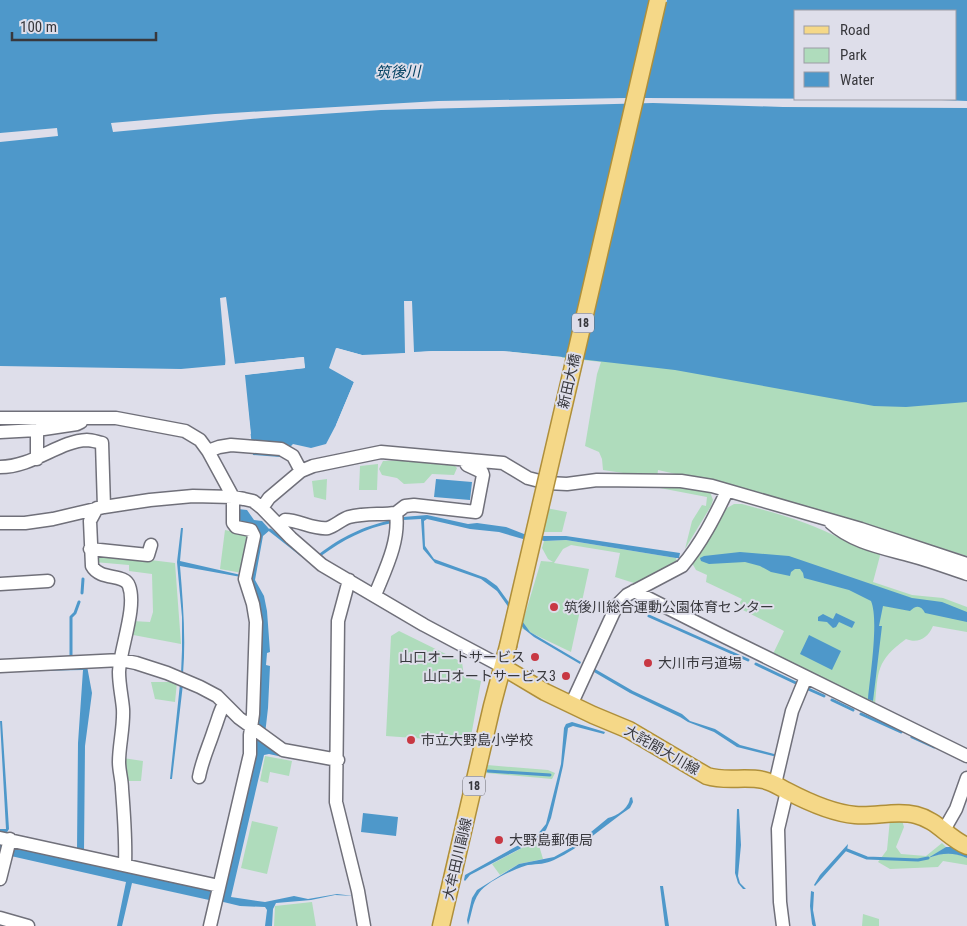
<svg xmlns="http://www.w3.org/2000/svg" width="967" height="926" font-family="'Roboto Condensed','Noto Sans JP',sans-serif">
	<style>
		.green { fill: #afdcbc }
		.water { fill: #4e98ca; fill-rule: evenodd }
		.pier { fill: #dedeea }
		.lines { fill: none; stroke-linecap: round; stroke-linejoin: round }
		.stream { stroke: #4e98ca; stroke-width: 3 }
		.minor-casing { stroke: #70707a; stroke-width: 15 }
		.major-casing { stroke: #af8f3a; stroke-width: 19 }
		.minor { stroke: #fff; stroke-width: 12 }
		.major { stroke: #f5d888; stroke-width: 16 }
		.major-bridge-casing { stroke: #af8f3a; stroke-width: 19; stroke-linecap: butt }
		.major-bridge { stroke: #f5d888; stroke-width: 16 }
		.poi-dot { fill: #c83843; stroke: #dedeea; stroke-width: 2 }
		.labels { text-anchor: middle; stroke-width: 4; stroke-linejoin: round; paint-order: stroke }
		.shield { fill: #dedeea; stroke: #6a6a71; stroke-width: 1 }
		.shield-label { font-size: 12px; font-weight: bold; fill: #38383d }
		.street-label { font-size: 14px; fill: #38383d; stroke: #dedeea }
		.poi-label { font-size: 14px; fill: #38383d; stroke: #dedeea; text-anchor: start }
		.water-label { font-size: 15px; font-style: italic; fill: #024061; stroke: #dedeea }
	</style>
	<rect width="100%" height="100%" fill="#dedeea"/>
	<path class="green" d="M502,351L967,380V556C865,525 762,493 658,470L657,478L603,470L602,459L599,452L585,446L597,374L601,362Z
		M413,460L452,463L457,468L454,475L432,474L424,483L404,484L397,478L382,475L379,469L383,461Z
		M378,464L377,490H359L360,466Z
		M327,479L326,500L314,497L312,481Z
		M644,485L681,486L710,492L713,500L711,506L685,549L692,521L702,505L706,506L707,497Z
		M734,504H742C763,510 785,515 805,523C831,532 854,548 881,552L873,582L912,595L943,598L967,607V632L933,626C928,638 918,644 906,639C876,661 878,671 875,706L772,656L784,631L737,607L742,599L706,582L707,575L696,570L692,563L727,508Z
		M546,508L567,512L562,532H542Z
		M225,530L248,535L242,573L220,569Z
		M566,540L676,558L677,563L674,565L634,583L615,577L620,553L571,545L563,549L554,563L589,569L571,652L521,628L541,561L553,562L548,559L542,548L544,541Z
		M93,553L175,563L181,644L128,634L132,621L150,622L153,612L152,574L129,571V565L94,562Z
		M399,631L462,662L464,677L481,681L470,742L386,736L391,636Z
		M151,682H177L175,702L155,699Z
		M265,756L292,761L289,776L270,772L268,783L260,781Z
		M123,758L143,761L141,781H125Z
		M487,765L548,770L555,773L552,779L486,773Z
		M901,817L904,827L896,847L901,854L926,856L942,843L946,847L931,857C946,852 953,852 967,858V865L943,861L938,867L890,869L878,862L887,850L890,819Z
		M252,821L278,827L267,874L241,868Z
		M535,841L538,842L543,859L519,864L500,875L492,864Z
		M312,902L316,926H274L275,906Z
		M863,914L879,919V926H862Z"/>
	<path class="water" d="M0,0H967V402L906,407L874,406L675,370L562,357L502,351H433L373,356L362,355L337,348L330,367L354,382L336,425L326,444L311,448L293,444L280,457L253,455L244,375L305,368L303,357L234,364L233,359L226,360L225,365L181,369L0,366ZM796,11H956V99H796Z
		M436,479L472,482L470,500L434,497Z
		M238,509L247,510L254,520L262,521L270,530L263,536L255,580L264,596L267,611L270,652L267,653L266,665L270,666L268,708L264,743L292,757V759L269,754L264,755L231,897L265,902L294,896L308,899L337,894L354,896L335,895L311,900L276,903L273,909L272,926H265L267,910L265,907L240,906L211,899L209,900L132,883L122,926H117L126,882L2,854L0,860V843L221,893L259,665H262V652L259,651L251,577L257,535L240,523Z
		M427,515L468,524L477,523L506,527L524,534L542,536H566L680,553L679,558H676L566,540L544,541L535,538L523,539L499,532L470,529L427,519L424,521L425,546L434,559L486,578L497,586L530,632L581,662L580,664L534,637L524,629L497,591L481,579L435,563L423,549L421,519L403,520V517Z
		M391,520L392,523C365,528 343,540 321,556L319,554C343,536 362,527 391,520Z
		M181,528H183L180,561L241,575V577L180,566C183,602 186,638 183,674H181L182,650V617L177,562Z
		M740,552L789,556L912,598L942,602L967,612V622L925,613C921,605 916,605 910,611L883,606L879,626H882L873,701L868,699C870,676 879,620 871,601L849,590L804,578L803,573L800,569H795L791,572L790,576L771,572L760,566L745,562L709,564L701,561L700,558L704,556Z
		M836,613L855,622L852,628L839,622L836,627L833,628L827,622L818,621V617L823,614L833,619Z
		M809,635L841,651L832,670L800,654Z
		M87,666L92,693L85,746L84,851L77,850L78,743L83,670L31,671Z
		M595,669L633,691L682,714L690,721L715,729L740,745L778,755L777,757L737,747L714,732L688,722L680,717L630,693L594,672Z
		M180,684H183L172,779H170Z
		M0,721H2L9,829L6,834H0V829H6Z
		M572,722L605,732L604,734L573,726L568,728L563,766L551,818L546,830L535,841L470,875L465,881L464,880L465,875L537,835L546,824L561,764L564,728L566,724Z
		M632,797L633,802L630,808C605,825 582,847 554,860C546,864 538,864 528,865C516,868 486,882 479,893C472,903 472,914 468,925L467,920L472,898L477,890L519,864L554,857L574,846L608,818C617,816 629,808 630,798Z
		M737,809H739L741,845L738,876L740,883L746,889H743L738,883L735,873Z
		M363,813L398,817L396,836L361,832Z
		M848,844L847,850L815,886L814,885L820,875Z
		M946,847H951L967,853V858C952,852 943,853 928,858Z
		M660,886H663L669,926H665Z
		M811,891L814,892L813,910L816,926H813L812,924L810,906Z"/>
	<path class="pier" d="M649,0H667L643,98L916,99L967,101V108L783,107L653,103L381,110L262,118L113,132L111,123L215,114L438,101L627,98Z
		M57,128L58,136L0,142V133Z
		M226,297L235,364L304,357L305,368L245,375L251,434H249L242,374L303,365L302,359L234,367L231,362H228L226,367L220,298Z
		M404,301H412L414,352L433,351H502L562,357V359L502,354L433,353L373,358H362L338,351L332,366L357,382L339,425H336L354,382L329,368L336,348L362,355L405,353Z"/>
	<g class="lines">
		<path class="stream" d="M270,530L303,556
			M82,593L83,579
			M649,616L748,660
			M71,658V617L75,613L79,602
			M756,664L798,684
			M806,688L824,696
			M832,700L853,710
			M861,714L901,732
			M912,737L934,747
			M488,771L550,775
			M847,850L867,858L918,860L928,858"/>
		<g class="minor-casing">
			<path id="minor" d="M0,418H116L185,431L200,440L208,451L233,497V523L236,527L251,530L254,536L245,579L253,604L256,622L253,714L250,735V754L210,926
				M0,432L37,430L77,424L81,422
				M208,451L219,447L231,445L281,449L293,456L301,471
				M37,459V430
				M0,467C33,467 59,441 87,440C92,440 97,442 102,443L104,507
				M97,508L90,521L92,566C100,581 125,573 129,586C137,607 120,649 119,672C119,685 122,697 123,709C124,727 119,745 119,762C119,771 122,780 122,789C124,814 126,840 125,865
				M262,508L269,498L301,471L313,466L381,452L503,463L528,478L547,483L567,484L597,480L681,481L712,486L861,529L967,564
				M0,523H25L53,519L104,507L150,500L193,496L233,497L244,499L253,501L262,508L291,538L322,565L424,625L503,667
				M831,523C853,543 884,548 912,556C931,561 949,568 967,574
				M279,525L285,520C299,520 314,530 328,528C335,526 342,519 349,517C365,513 380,515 396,513
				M90,549L148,555L151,545
				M349,580L338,621L336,802L358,891L364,926
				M0,584L48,581
				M634,591L725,637L967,756
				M375,595C385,570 400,541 396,513L405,506L414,505L476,512L483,475L482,472L467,465L465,461
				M0,666L121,660L136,663L167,673L200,687L217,696L239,718L283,750L338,760
				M571,705L617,605L627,595L682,566C701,544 715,516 727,491
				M199,777C202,760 209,746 214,730C218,720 219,713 224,704
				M775,784L792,711L806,677
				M944,830L956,809L967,778
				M0,838L219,886
				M0,879L10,839
				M0,918L28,926
				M783,926L780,902L778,829L787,791"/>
		</g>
		<g class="major-casing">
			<path id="major" d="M503,667L545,692L593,715L629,730L707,776C726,782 744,776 763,780C773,782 779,787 787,791C808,802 832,813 855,815C875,817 896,810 916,815C937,820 948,838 967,846
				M441,926L492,706L508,646"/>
		</g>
		<use href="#minor" class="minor"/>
		<use href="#major" class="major"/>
		<g class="major-bridge-casing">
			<path id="major-bridge" d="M508,646L658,0"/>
		</g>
		<use href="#major-bridge" class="major-bridge"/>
	</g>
	<g class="poi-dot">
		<circle cx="554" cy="607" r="5"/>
		<circle cx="535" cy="657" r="5"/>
		<circle cx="648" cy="663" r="5"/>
		<circle cx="566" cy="676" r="5"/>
		<circle cx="411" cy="740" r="5"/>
		<circle cx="499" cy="840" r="5"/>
	</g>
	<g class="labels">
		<g class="shield">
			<rect x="572" y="313.5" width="22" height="19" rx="4"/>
			<rect x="463" y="776.5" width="22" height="19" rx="4"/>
		</g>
		<g class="shield-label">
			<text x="583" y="327">18</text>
			<text x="474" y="790">18</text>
		</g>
		<g class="street-label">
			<text transform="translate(569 381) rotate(-77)" y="5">新田大橋</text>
			<text transform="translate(662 750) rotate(30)" y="5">大詫間大川線</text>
			<text transform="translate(457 859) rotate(-77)" y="5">大牟田川副線</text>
		</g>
		<g class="poi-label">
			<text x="564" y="612">筑後川総合運動公園体育センター</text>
			<text x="525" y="662" text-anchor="end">山口オートサービス</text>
			<text x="658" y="668">大川市弓道場</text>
			<text x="556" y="681" text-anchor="end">山口オートサービス3</text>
			<text x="421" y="745">市立大野島小学校</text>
			<text x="509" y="845">大野島郵便局</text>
		</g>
		<g class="water-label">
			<text transform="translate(398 72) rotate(-1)" y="5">筑後川</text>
		</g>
	</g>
	<rect x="794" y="10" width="162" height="90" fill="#dedeea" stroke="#9c9ca5"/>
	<rect x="804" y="26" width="25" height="8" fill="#f5d888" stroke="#9c9ca5"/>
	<text x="840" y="35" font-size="15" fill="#38383d">Road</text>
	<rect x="804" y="48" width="25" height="15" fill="#afdcbc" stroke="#9c9ca5"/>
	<text x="840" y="60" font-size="15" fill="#38383d">Park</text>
	<rect x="804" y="72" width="25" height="15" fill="#4e98ca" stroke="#9c9ca5"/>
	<text x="840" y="85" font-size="15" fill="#38383d">Water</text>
	<path d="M12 32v8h144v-8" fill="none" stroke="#38383d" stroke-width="2.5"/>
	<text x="20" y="32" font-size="15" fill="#38383d" stroke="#dedeea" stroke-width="4" paint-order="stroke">100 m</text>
</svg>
